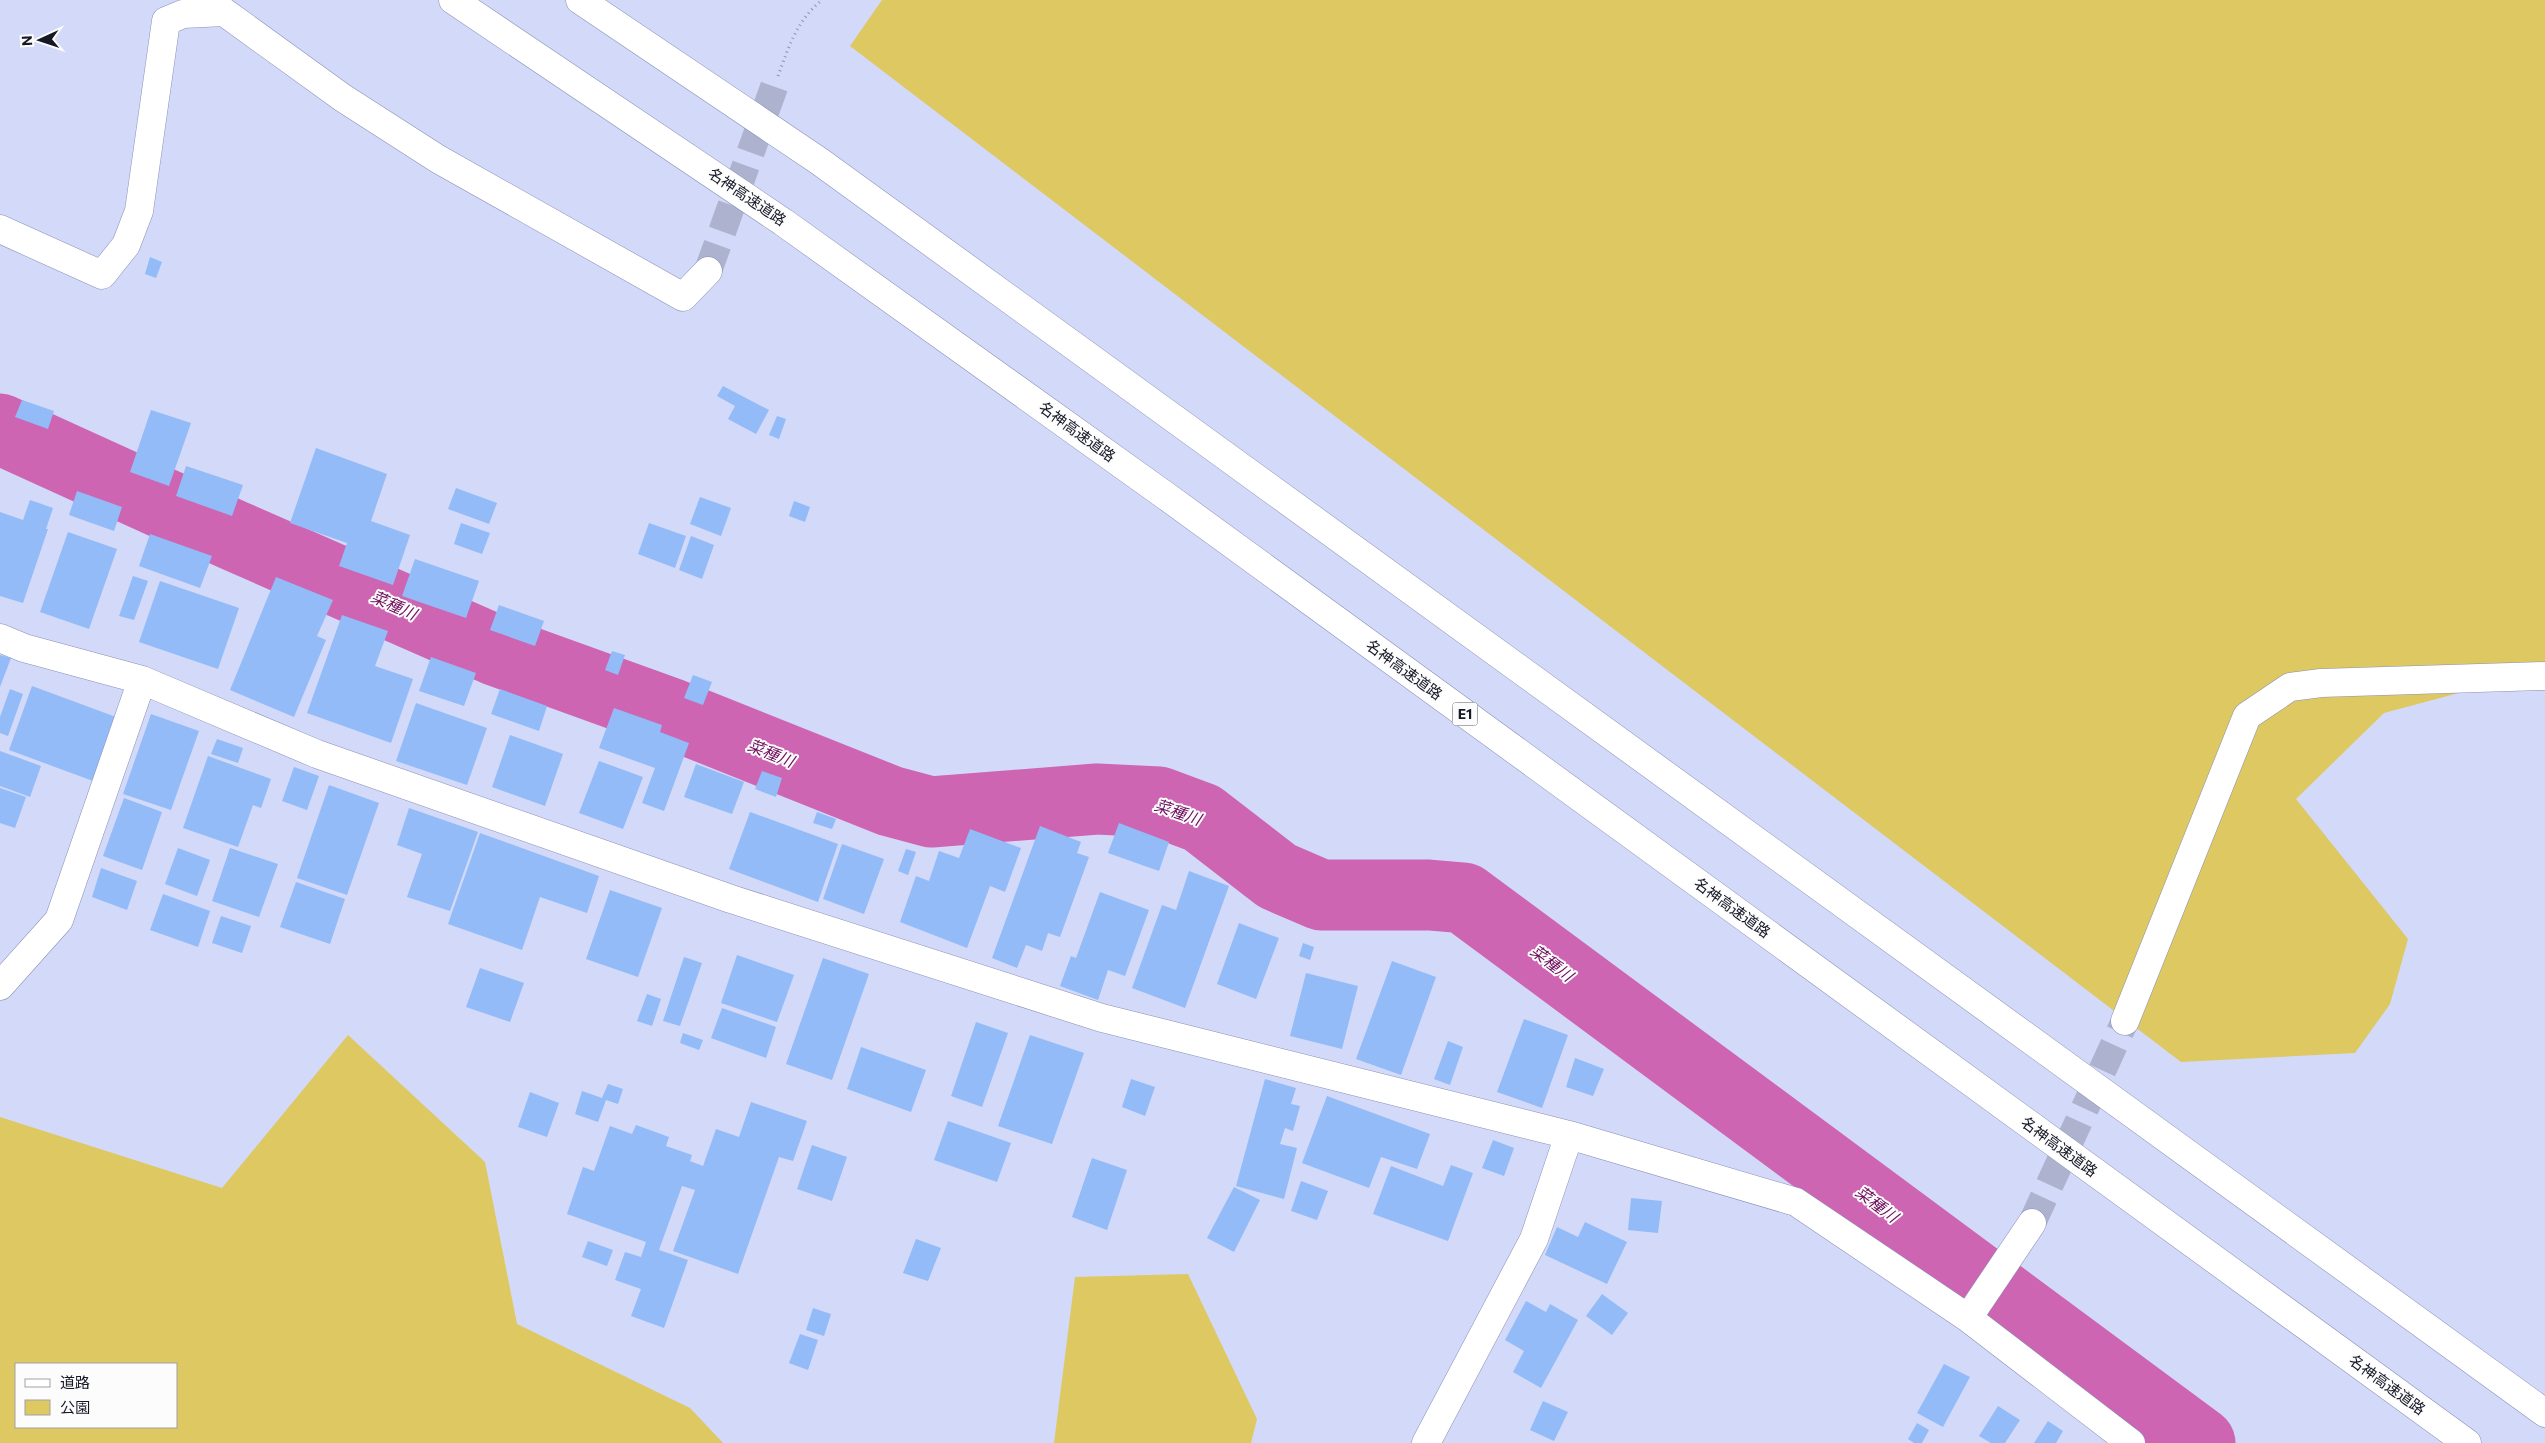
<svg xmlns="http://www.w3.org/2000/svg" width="2545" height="1443" font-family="Commissioner,'Noto Sans JP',sans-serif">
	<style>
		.green { fill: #ddc861; fill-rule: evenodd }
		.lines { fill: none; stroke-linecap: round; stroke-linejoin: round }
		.river { stroke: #cd65b2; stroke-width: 71 }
		.building { fill: #92bbf7 }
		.minor-tunnel { stroke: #adb2cf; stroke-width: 28; stroke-dasharray: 28 14; stroke-linecap: butt }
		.minor-casing { stroke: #8a90b6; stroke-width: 29 }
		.highway-casing { stroke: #8a90b6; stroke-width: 29 }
		.path { stroke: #8e93ac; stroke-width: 3; stroke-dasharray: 1 4; stroke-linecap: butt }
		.minor { stroke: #fff; stroke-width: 28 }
		.highway { stroke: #fff; stroke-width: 28 }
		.labels { text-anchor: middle; stroke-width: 4; stroke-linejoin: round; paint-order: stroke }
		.shield { fill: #fcfcfc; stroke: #5b5c66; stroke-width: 1 }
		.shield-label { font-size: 14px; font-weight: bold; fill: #161826 }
		.street-label { font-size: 15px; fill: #161826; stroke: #fcfcfc }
		.water-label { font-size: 16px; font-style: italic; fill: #6e0c5c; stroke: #fcfcfc }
	</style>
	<rect width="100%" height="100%" fill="#d3d9f9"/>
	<path class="green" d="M882,0H2545V686L2507,680L2384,713L2296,799L2408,939L2390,1004L2355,1053L2181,1062L850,46Z
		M348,1035L485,1162L517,1324L690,1408L723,1443H0V1117L222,1188ZM16,1364H176V1427H16Z
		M1188,1274L1257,1419L1251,1443H1054L1075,1277Z"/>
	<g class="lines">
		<path class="river" d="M0,429L233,535L495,650L672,714L890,801L931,812L1097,799L1159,802L1202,818L1277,876L1321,895H1429L1464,898L2200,1443"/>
	</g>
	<path class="building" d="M150,257L162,262L156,278L145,274Z
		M723,386L769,410L756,434L728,419L735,406L717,396Z
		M22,400L54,411L48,429L15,417Z
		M151,410L191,423L169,486L130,472Z
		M777,416L786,419L779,439L769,435Z
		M316,448L387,474L371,521L410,535L393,585L339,566L347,543L290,523Z
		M186,466L243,485L232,516L176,496Z
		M456,488L497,503L489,524L448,509Z
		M77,491L122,507L114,531L69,515Z
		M700,497L731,508L721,536L690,524Z
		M30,500L53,508L46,529H48L23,603L0,596V512L23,520Z
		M794,501L810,507L805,522L789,516Z
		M461,523L490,533L482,554L454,544Z
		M649,523L686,536L675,568L638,554Z
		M68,532L117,549L89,629L40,612Z
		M150,534L212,556L200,588L139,566Z
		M691,536L714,545L702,579L679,570Z
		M415,559L479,581L466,618L402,596Z
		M133,576L148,581L134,620L119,616Z
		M276,577L333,600L317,636L326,640L294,717L230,690Z
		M160,581L239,608L218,669L139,642Z
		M499,605L544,621L535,646L490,630Z
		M342,615L388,631L375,666L413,679L391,743L307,713Z
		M612,651L625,655L618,675L605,670Z
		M0,655L11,658L0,687Z
		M431,657L476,673L464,706L419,691Z
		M693,675L712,682L703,705L684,698Z
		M32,686L116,717L93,781L9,750Z
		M10,689L23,694L8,736L0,733V717Z
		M500,689L547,706L539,731L491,714Z
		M416,703L487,728L467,785L396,761Z
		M614,708L662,725L660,732L689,743L664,811L642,803L655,768L599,748Z
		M151,714L199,731L171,810L123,794Z
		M510,735L563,754L545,806L492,787Z
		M217,739L243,748L238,763L211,754Z
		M0,751L41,766L30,797L0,786Z
		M208,756L271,779L261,808L253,805L238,847L183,828Z
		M599,761L643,777L623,829L579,813Z
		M696,764L744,782L732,814L684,797Z
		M294,767L319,776L307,810L282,801Z
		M762,771L782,778L776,797L755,789Z
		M329,785L379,803L347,895L297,878Z
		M0,788L26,797L15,828L0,823Z
		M124,798L162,812L142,870L103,856Z
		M409,808L478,832L450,911L407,897L422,854L397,845Z
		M750,812L838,844L818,902L729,869Z
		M817,812L836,819L832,829L813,823Z
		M1119,823L1169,842L1159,871L1108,853Z
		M1040,826L1081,842L1077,853L1089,857L1060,937L1048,933L1042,951L1026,945L1017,968L992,958Z
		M970,829L1021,848L1005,892L990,886L967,948L900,922L916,876L929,881L939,851L959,858Z
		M480,833L599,876L587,913L540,897L522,950L448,924Z
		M842,844L884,859L864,914L823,899Z
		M178,848L210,860L197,896L165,884Z
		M230,848L278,864L259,917L212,901Z
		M906,849L916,852L908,875L898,871Z
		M101,868L137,881L127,910L92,897Z
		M1189,871L1229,886L1185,1008L1132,988L1162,905L1176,910Z
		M296,882L345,899L330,944L280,927Z
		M610,890L662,908L638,977L586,959Z
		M1100,892L1149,910L1125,976L1108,970L1098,1000L1060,986L1071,956L1076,958Z
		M163,894L210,911L198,947L150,930Z
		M221,916L251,926L242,953L212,943Z
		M1239,923L1279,938L1256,999L1217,984Z
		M1303,943L1314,947L1310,960L1299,956Z
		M737,955L794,975L777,1022L721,1003Z
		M684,957L702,963L680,1026L663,1021Z
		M823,958L869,974L832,1080L786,1064Z
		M1392,961L1436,977L1401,1075L1356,1059Z
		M480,968L524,983L510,1022L466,1007Z
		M1306,973L1358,986L1342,1049L1290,1036Z
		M647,994L661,999L652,1026L637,1021Z
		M722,1008L776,1027L766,1058L711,1038Z
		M1524,1019L1568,1035L1542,1108L1497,1092Z
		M976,1022L1008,1033L982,1107L951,1096Z
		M683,1033L703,1040L699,1050L680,1043Z
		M1030,1035L1084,1053L1052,1144L998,1126Z
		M1448,1041L1463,1047L1450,1085L1434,1079Z
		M861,1047L926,1070L911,1112L847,1089Z
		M1575,1058L1604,1069L1593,1096L1566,1087Z
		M1131,1079L1155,1087L1145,1116L1122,1107Z
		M1265,1079L1296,1088L1291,1104L1300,1106L1293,1131L1285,1128L1280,1144L1297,1148L1284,1199L1236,1186Z
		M608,1084L623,1089L618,1104L606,1100L598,1122L575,1114L582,1091L602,1098Z
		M530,1092L559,1103L547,1137L518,1127Z
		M1327,1096L1430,1134L1417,1169L1381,1157L1369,1188L1302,1163Z
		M751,1102L807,1121L793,1161L779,1157L738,1274L673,1251L695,1190L682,1186L659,1250L688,1260L664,1328L631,1316L641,1289L615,1280L625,1252L641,1257L646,1242L567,1214L583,1167L594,1171L610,1126L632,1134L636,1125L669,1137L666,1146L692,1155L690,1161L703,1166L716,1129L739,1137Z
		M948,1121L1011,1143L997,1182L934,1160Z
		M1493,1140L1514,1148L1504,1176L1482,1168Z
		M812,1145L847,1157L832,1201L797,1189Z
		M1092,1158L1127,1170L1107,1230L1072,1217Z
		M1451,1165L1473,1173L1448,1241L1373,1214L1391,1166L1443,1186Z
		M1301,1181L1328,1191L1317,1220L1291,1211Z
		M1234,1187L1260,1200L1234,1252L1207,1238Z
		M1631,1198L1662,1201L1658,1233L1628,1230Z
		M1585,1222L1627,1242L1607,1284L1545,1255L1557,1227L1578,1237Z
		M916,1239L941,1248L928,1281L903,1273Z
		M588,1241L613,1250L607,1266L582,1257Z
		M1602,1294L1628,1313L1612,1335L1586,1316Z
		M1526,1301L1546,1312L1550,1304L1578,1320L1541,1388L1513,1372L1524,1351L1505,1340Z
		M813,1308L831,1314L824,1336L806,1330Z
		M800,1334L818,1340L808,1370L789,1363Z
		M1944,1364L1970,1377L1943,1427L1917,1413Z
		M1543,1401L1568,1412L1554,1441L1530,1430Z
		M1998,1406L2020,1420L2005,1443H1991L1979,1436Z
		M2048,1421L2063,1431L2056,1443H2034Z
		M1917,1423L1929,1430L1922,1443H1914L1908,1439Z"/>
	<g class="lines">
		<path class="minor-tunnel" d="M708,271L778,76
			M2032,1223L2125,1021"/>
		<g class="minor-casing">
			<path id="minor" d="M0,229L102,275L126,245L139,211L166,21L183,14L224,12L343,98L438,159L683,297L708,271
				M0,638L24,648L142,680L317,754L731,899L1102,1018L1569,1135L1796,1202L1968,1318L2131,1443
				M0,986L59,920L142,680
				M2125,1021L2247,716L2290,687L2321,683L2545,676
				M1968,1318L2032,1223
				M1426,1443L1534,1239L1569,1135"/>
		</g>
		<g class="highway-casing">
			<path id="highway" d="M453,0L783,222L1166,496L2467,1443
				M580,0L819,161L2545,1413"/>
		</g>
		<path class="path" d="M778,76C789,46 797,20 822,0"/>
		<use href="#minor" class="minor"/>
		<use href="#highway" class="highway"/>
	</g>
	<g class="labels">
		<rect class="shield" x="1452.5" y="702.5" width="25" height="23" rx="4"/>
		<g class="shield-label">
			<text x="1465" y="719">E1</text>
		</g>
		<g class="street-label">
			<text transform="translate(747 197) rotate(34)" y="5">名神高速道路</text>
			<text transform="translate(1077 432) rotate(36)" y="5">名神高速道路</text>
			<text transform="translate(1404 670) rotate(36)" y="5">名神高速道路</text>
			<text transform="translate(1732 908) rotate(36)" y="5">名神高速道路</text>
			<text transform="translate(2059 1147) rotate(36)" y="5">名神高速道路</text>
			<text transform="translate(2387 1385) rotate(36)" y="5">名神高速道路</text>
		</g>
		<g class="water-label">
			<text transform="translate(394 605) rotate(24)" y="6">菜種川</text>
			<text transform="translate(771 753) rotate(22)" y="6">菜種川</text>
			<text transform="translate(1178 812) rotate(19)" y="6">菜種川</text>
			<text transform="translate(1552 963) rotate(37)" y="6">菜種川</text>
			<text transform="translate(1877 1204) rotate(37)" y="6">菜種川</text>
		</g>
	</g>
	<rect x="15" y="1363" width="162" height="65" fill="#fcfcfc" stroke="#a0a1a6"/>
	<rect x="25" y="1379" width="25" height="8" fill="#ffffff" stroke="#a0a1a6"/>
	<text x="60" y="1388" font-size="15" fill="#161826">道路</text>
	<rect x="25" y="1400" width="25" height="15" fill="#ddc861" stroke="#a0a1a6"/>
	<text x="60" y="1413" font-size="15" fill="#161826">公園</text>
	<g transform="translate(40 40) rotate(267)" stroke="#fcfcfc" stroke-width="4" paint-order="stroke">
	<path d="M0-4L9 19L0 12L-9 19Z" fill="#161826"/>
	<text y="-8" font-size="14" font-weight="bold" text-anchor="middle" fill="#161826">N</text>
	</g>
</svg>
